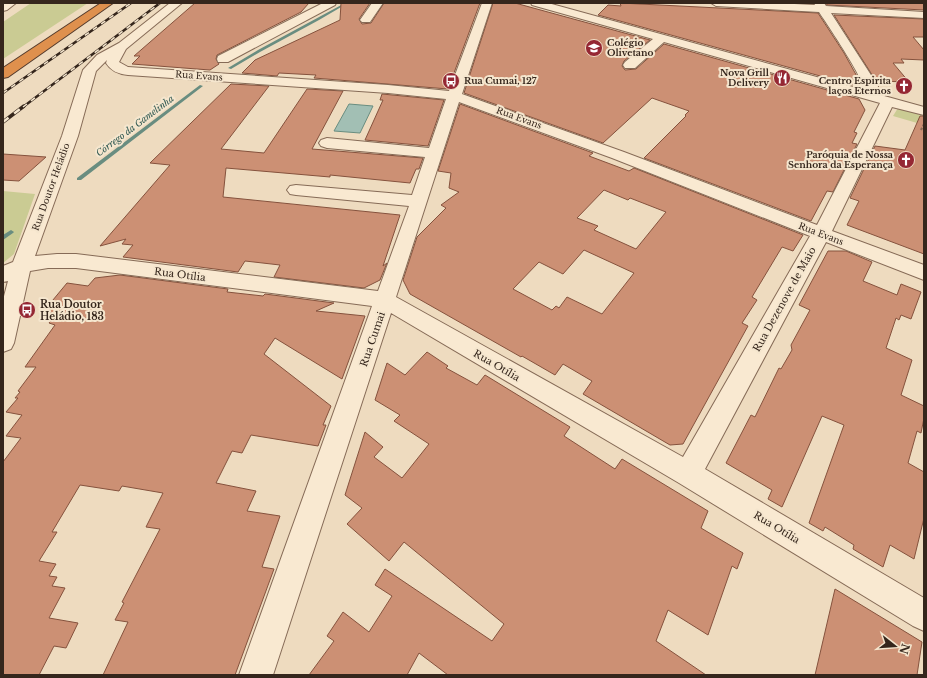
<svg xmlns="http://www.w3.org/2000/svg" width="927" height="678" font-family="'Libre Baskerville',serif">
	<style>
		.green { fill: #cacb93 }
		.water { fill: #a2bfb4; stroke: #698d80 }
		.lines { fill: none; stroke-linecap: round; stroke-linejoin: round }
		.stream { fill: #698d80; fill-rule: evenodd }
		.building { fill: #cc9074; stroke: #85523d; fill-rule: evenodd }
		.minor-casing { stroke: #866b57; stroke-width: 2 }
		.highway-casing { stroke: #533a2c; stroke-width: 2 }
		.path { stroke: #866b57; stroke-width: 2; stroke-dasharray: 2.5 1.5; stroke-linecap: butt }
		.minor { fill: #f9e9d1; fill-rule: evenodd }
		.highway { fill: #df904d; fill-rule: evenodd }
		.rail-far1-casing { stroke: #35261c; stroke-width: 2.5 }
		.rail-casing { stroke: #35261c; stroke-width: 3.5 }
		.rail-far1 { stroke: #f5e6ce; stroke-width: 1.5; stroke-dasharray: 5; stroke-linecap: butt }
		.rail { stroke: #f5e6ce; stroke-width: 2.5; stroke-dasharray: 7; stroke-linecap: butt }
		.labels { text-anchor: middle; stroke-width: 4; stroke-linejoin: round; paint-order: stroke }
		.far-poi-label { font-size: 9px; font-weight: bold; fill: #35261c; stroke: #f5e6ce; text-anchor: end }
		.far-street-label { font-size: 9px; fill: #35261c; stroke: #f5e6ce }
		.far-water-label { font-size: 9px; font-style: italic; fill: #2b554e; stroke: #f5e6ce }
		.street-label { font-size: 10px; fill: #35261c; stroke: #f5e6ce }
		.poi-label { font-size: 10px; font-weight: bold; fill: #35261c; stroke: #f5e6ce; text-anchor: start }
	</style>
	<rect width="100%" height="100%" fill="#eedbbf"/>
	<path class="green" d="M31,3H88L3,59V22Z
		M898,108L924,116V125L893,116Z
		M3,191L35,194L14,254L3,263Z"/>
	<path class="water" d="M349,104L373,106L360,133L334,131Z"/>
	<g class="lines">
		<path class="stream" d="M345,3H348L319,20L260,52L231,69L228,68L258,50Z
			M200,85L203,86L81,180H77V178Z
			M11,230L14,232L13,233L3,240V235Z"/>
	</g>
	<path class="building" d="M195,3H309L301,12L217,55L216,59L219,64L210,70L132,64L140,56H134Z
		M341,3H370L359,19L362,24L371,23L384,3H480L448,89L314,78L316,75L279,73L277,76L242,73L255,60L340,20Z
		M493,3H515L650,40L624,61L622,66L625,70L636,69L664,44L859,99L865,110L854,132L857,133L852,143L857,144L833,192L827,191L811,221L644,158L686,116L685,115L689,111L652,98L603,143L464,93Z
		M620,3L818,13L844,53L859,80H850L853,85L598,15L608,5L621,6Z
		M826,3H924V10L827,5Z
		M834,15L924,19V37H913L924,50V60L901,59L904,63H893L909,82L876,81Z
		M231,84L269,86L221,149L264,153L307,89L343,91L312,149L423,158L419,169H416L410,183L330,175V177L226,168L223,197L400,215L383,266L387,263L380,280L364,288L274,277L280,265L245,261L238,272L123,257L133,245L122,244L126,239L100,246L170,165L150,163Z
		M382,94L444,100L428,146L365,140L383,100H380Z
		M460,104L593,153L589,156L629,171L634,168L803,235L793,251L782,247L752,297L757,300L742,323L748,326L683,444L670,445L583,394L592,381L563,364L555,375L522,356L521,357L410,294L403,280L417,237L446,208L441,205L459,192L449,188L451,173L438,171ZM604,190L628,200L630,198L666,212L636,249L594,230L598,226L577,218ZM584,250L634,273L602,314L567,297L559,308L556,306L552,310L513,289L539,262L563,274Z
		M920,116H924V254L847,225L859,201L850,198L875,146L905,150Z
		M3,154L46,157L19,181L3,180Z
		M828,251H846L872,262L863,281L897,295L901,284L921,292L911,319L901,315L899,320L896,318L886,348L912,360L901,395L924,406V418L921,433L917,431L908,463L924,472V518L914,559L890,545L883,567L853,549L854,545L825,527L823,531L809,523L844,425L822,416L782,507L768,499L772,490L726,463L751,415L755,417L779,368L781,369L792,350L791,345L810,310L799,305Z
		M120,275L228,289L227,292L263,296L265,294L334,303L316,311L365,316L342,379L275,338L264,354L331,406L323,425H326L318,446L251,435L242,453L232,451L216,483L256,491L247,511L280,516L262,567L274,569L235,675H103L128,622L115,620L124,603L122,602L160,529L146,527L163,493L122,486L119,491L80,485L52,532H57L39,561L56,564L49,576L57,577L52,586L65,588L49,618L78,623L66,648L54,646L39,675H3V462L21,438L6,436L22,415L6,412L18,398H15L20,392L18,391L36,367H25L55,325L49,323L57,313L43,312L67,283L88,286L95,278Z
		M427,352L448,366L446,368L477,385L485,375L570,427L564,436L615,469L622,459L708,511L701,528L743,553L737,569L732,566L708,635L668,610L656,641L706,675H448L419,653L407,675H309L334,641L327,636L343,612L369,632L392,596L375,585L385,569L492,641L504,624L404,542L389,561L347,524L362,508L345,495L365,432L383,447L374,457L402,478L429,444L394,421L400,415L375,400L387,363L405,375Z
		M835,589L922,642L917,675H815Z"/>
	<g class="lines">
		<g class="minor-casing">
			<path id="minor" d="M3,3H16L7,10L3,11Z
				M170,3H182L126,49L119,62L128,67L388,85L449,91L482,3H492L462,94L624,152L817,225L880,103L664,42L635,68H625L623,65L625,62L653,39L532,5L531,3H548L864,90C865,80 827,24 819,12L716,6L711,3H774L815,5L814,3H824L826,6L924,12V18L831,13L878,86L877,94L924,107V115L892,107L832,231L924,265V280L826,242L705,469L924,598V631L913,626L679,483L391,313L273,675H239L372,306L76,268H48L30,271L14,343L11,349L3,352V300L8,281L3,282V266L13,262L62,136L83,70L97,55L119,43ZM107,60L106,63C111,71 118,74 128,75L388,93L446,99L429,148L327,138L321,140L319,143L321,146L327,148L425,157L412,195L296,185L290,186L287,190L290,194L296,195L409,206L378,291L76,254H57L35,256L78,136L96,71ZM459,102L612,158L810,236L683,457L396,297Z
				M323,3H336L335,5L228,62H218L217,59L218,56Z
				M372,3H383L370,22H362L360,20Z"/>
		</g>
		<g class="highway-casing">
			<path id="highway" d="M101,3H113L8,77L3,78V68Z"/>
		</g>
		<path class="path" d="M921,130L924,124"/>
		<use href="#minor" class="minor"/>
		<use href="#highway" class="highway"/>
		<g class="rail-far1-casing">
			<path id="rail-far1" d="M3,93L131,3
				M23,107L160,3"/>
		</g>
		<g class="rail-casing">
			<path id="rail" d="M3,122L24,106"/>
		</g>
		<use href="#rail-far1" class="rail-far1"/>
		<use href="#rail" class="rail"/>
	</g>
	<defs>
		<g id="school-disc" transform="scale(0.9)"><circle r="9.5" fill="#952733" stroke="#f5e6ce"/><path d="M0-5L7-2L0 1L-7-2ZM-4 1L0 2.5L4 1V4Q0 6-4 4Z" fill="#fff"/></g>
		<g id="restaurant-disc" transform="scale(0.9)"><circle r="9.5" fill="#952733" stroke="#f5e6ce"/><path d="M-5-6h1v4h1v-4h1v4h1v-4h1v5L-1.5 .5V6h-2V.5L-5-1ZM5-6V6H3V1.5H1.5Q1.5-4 5-6Z" fill="#fff"/></g>
		<g id="bus-disc" transform="scale(0.9)"><circle r="9.5" fill="#952733" stroke="#f5e6ce"/><path d="M-5-6H5V4H4V6H2V4H-2V6H-4V4H-5ZM-3.5-4V0h7V-4ZM-3.5 1.2v1.5H-2V1.2ZM2 1.2v1.5H3.5V1.2Z" fill="#fff"/></g>
		<g id="church-disc" transform="scale(0.9)"><circle r="9.5" fill="#952733" stroke="#f5e6ce"/><path d="M-1.2-6h2.4v3.5h3.3v2.4h-3.3V6h-2.4V-.1h-3.3v-2.4h3.3Z" fill="#fff"/></g>
	</defs>
	<g fill-rule="evenodd">
		<use href="#school-disc" x="594" y="48"/>
		<use href="#restaurant-disc" x="782" y="78"/>
		<use href="#bus-disc" x="451" y="81"/>
		<use href="#church-disc" x="904" y="86"/>
		<use href="#church-disc" x="906" y="160"/>
		<use href="#bus-disc" x="27" y="310"/>
	</g>
	<g class="labels">
		<g class="far-poi-label">
			<text x="607" y="46" text-anchor="start">Colégio<tspan x="607" dy="10">Olivetano</tspan></text>
			<text x="769" y="76">Nova Grill<tspan x="769" dy="10">Delivery</tspan></text>
			<text x="464" y="84" text-anchor="start">Rua Cumai, 127</text>
			<text x="891" y="84">Centro Espirita<tspan x="891" dy="10">laços Eternos</tspan></text>
			<text x="893" y="158">Paróquia de Nossa<tspan x="893" dy="10">Senhora da Esperança</tspan></text>
		</g>
		<g class="far-street-label">
			<text transform="translate(199 76) rotate(4)" y="3">Rua Evans</text>
			<text transform="translate(519 118) rotate(20)" y="3">Rua Evans</text>
			<text transform="translate(51 187) rotate(-70)" y="3">Rua Doutor Heládio</text>
			<text transform="translate(821 234) rotate(21)" y="3">Rua Evans</text>
		</g>
		<g class="far-water-label">
			<text transform="translate(135 126) rotate(-37)" y="3">Córrego da Gamelinha</text>
		</g>
		<g class="street-label">
			<text transform="translate(180 274) rotate(7)" y="4">Rua Otília</text>
			<text transform="translate(784 299) rotate(-61)" y="4">Rua Dezenove de Maio</text>
			<text transform="translate(372 339) rotate(-71)" y="4">Rua Cumai</text>
			<text transform="translate(497 365) rotate(30)" y="4">Rua Otília</text>
			<text transform="translate(777 527) rotate(31)" y="4">Rua Otília</text>
		</g>
		<g class="poi-label">
			<text x="40" y="308">Rua Doutor<tspan x="40" dy="12">Heládio, 183</tspan></text>
		</g>
	</g>
	<rect width="927" height="678" fill="none" stroke="#35261c" stroke-width="8"/>
	<g transform="translate(895 646) rotate(107)" stroke="#f5e6ce" stroke-width="3" paint-order="stroke">
	<path d="M0-3L7 15L0 10L-7 15Z" fill="#35261c"/>
	<text y="-6" font-size="11" font-weight="bold" text-anchor="middle" fill="#35261c">N</text>
	</g>
</svg>
